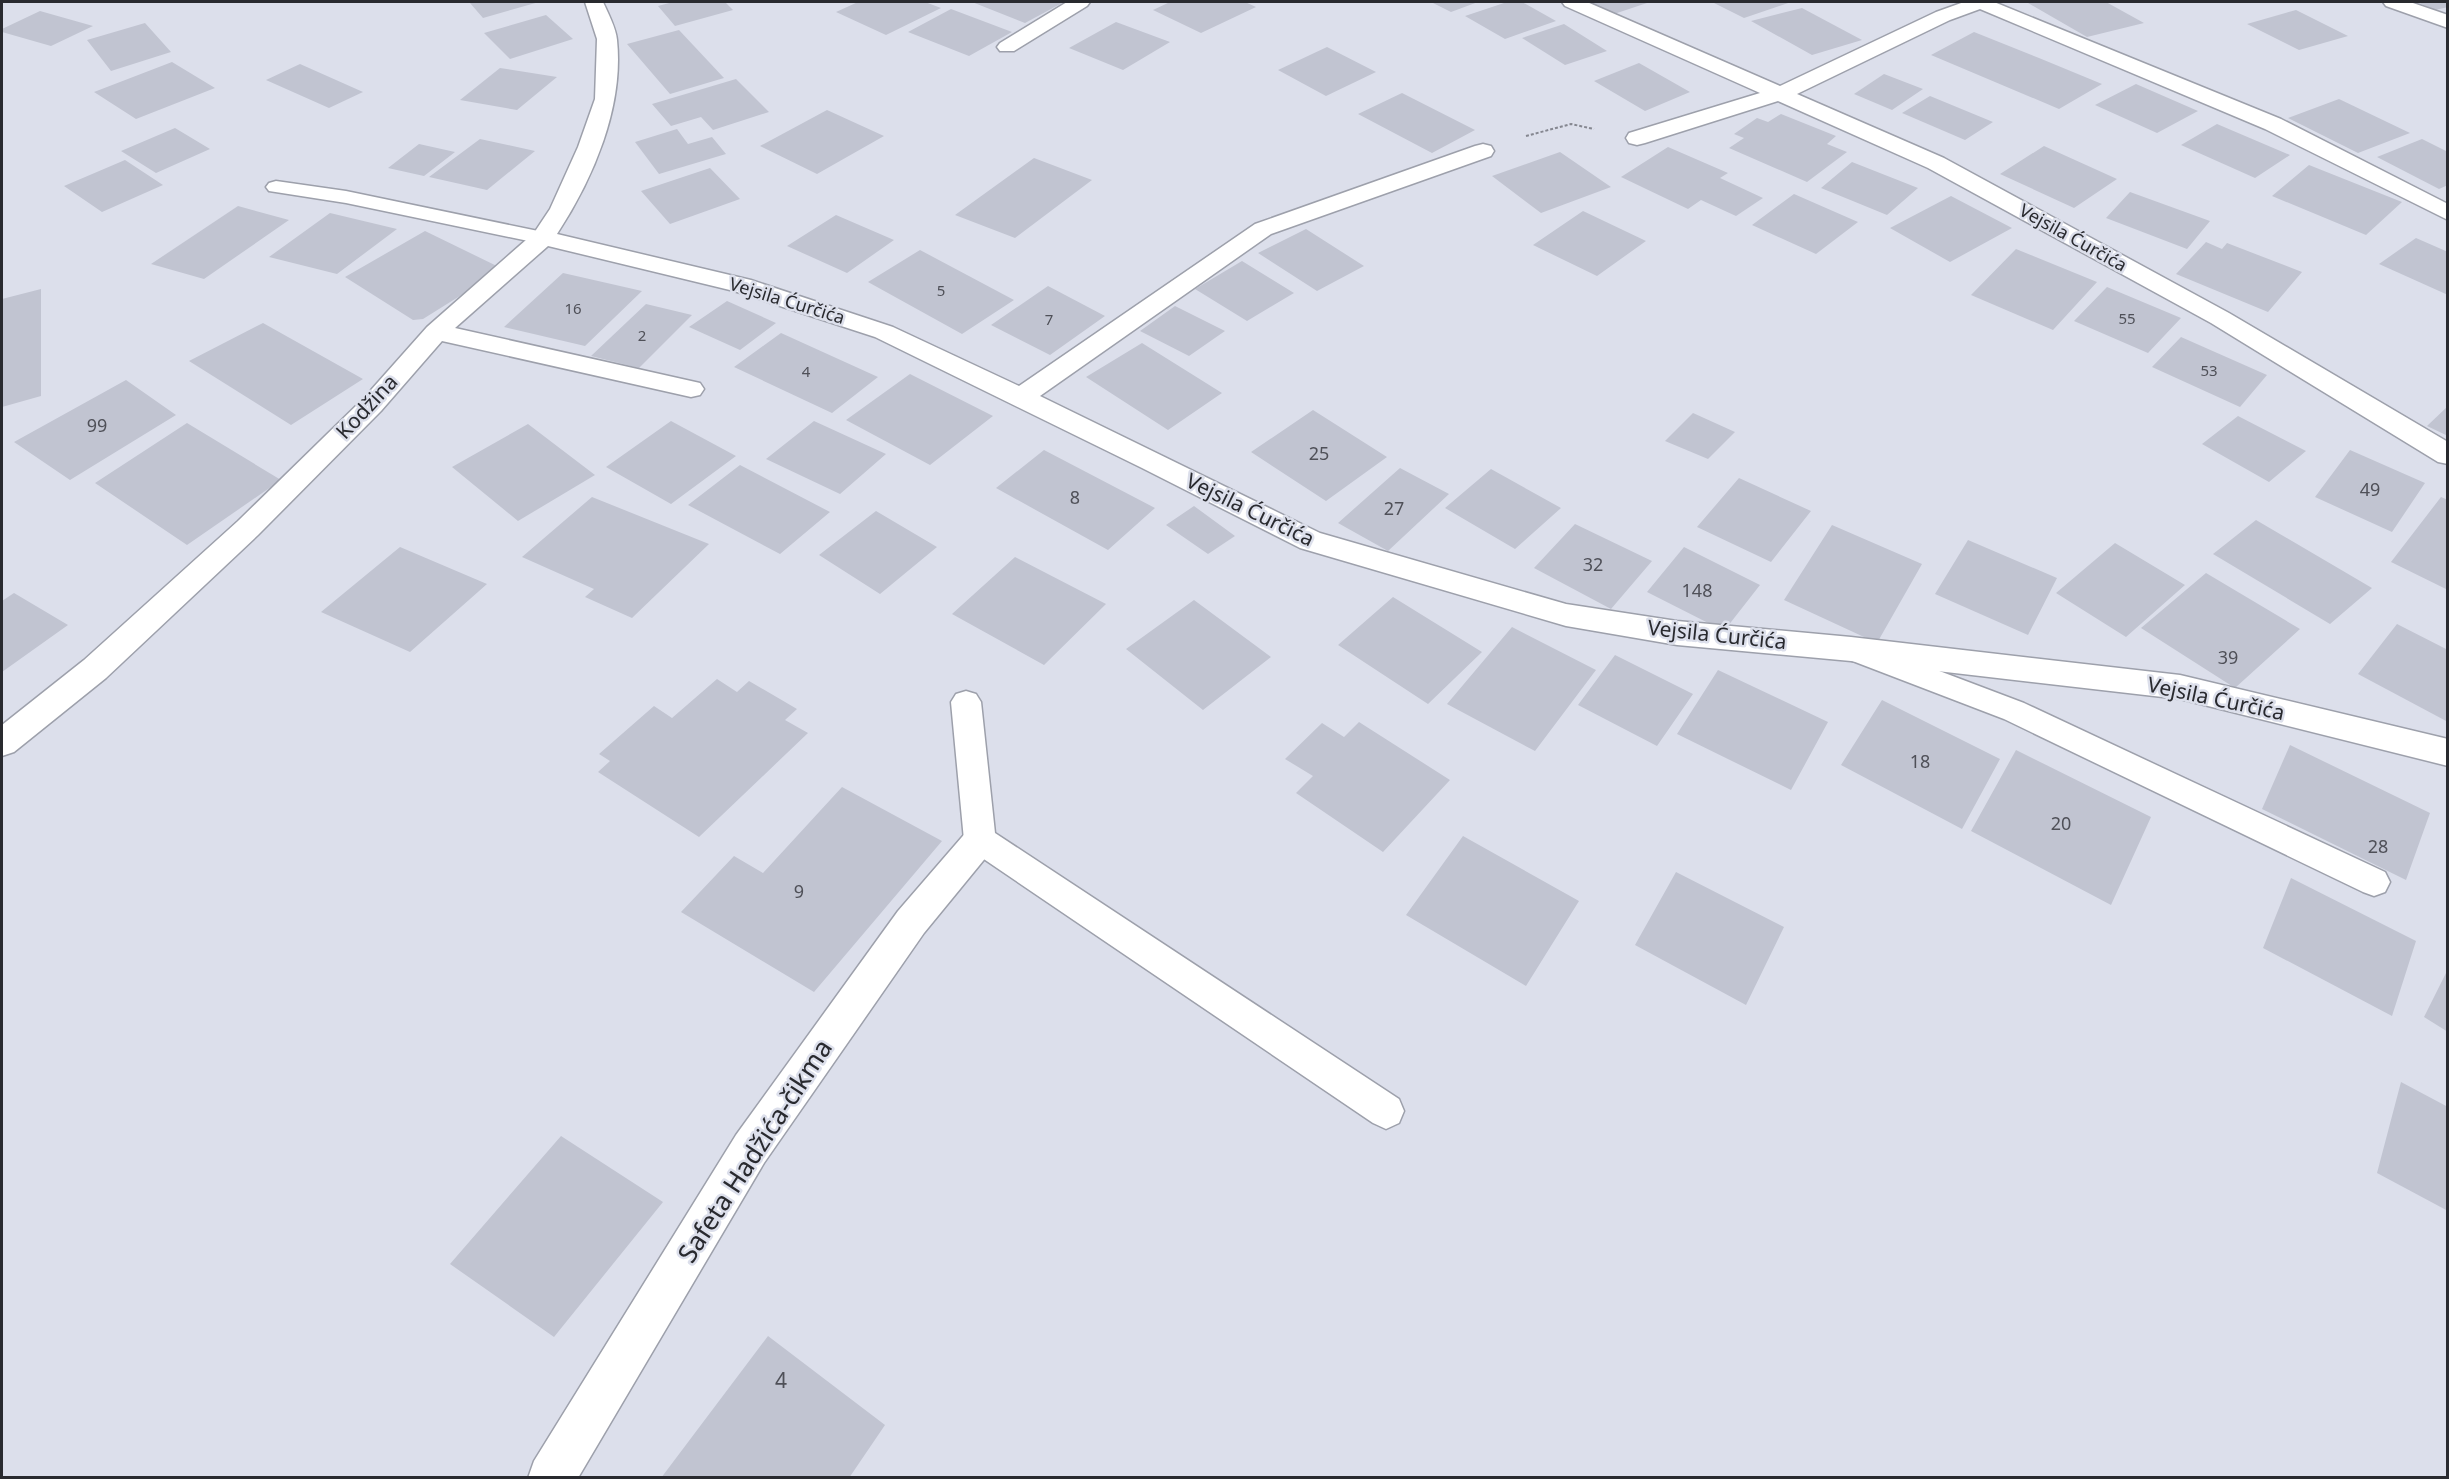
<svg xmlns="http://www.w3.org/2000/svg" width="2449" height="1479" font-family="'Noto Sans',sans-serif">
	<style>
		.building { fill: #c1c4d1 }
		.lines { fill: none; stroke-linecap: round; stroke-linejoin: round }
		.lane-casing { stroke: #9da0ab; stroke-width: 3 }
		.street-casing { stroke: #9da0ab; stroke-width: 3 }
		.path { stroke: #858790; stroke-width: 2; stroke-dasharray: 3 2; stroke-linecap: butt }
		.lane { fill: #fff; fill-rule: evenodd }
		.street { fill: #fff; fill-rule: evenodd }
		.labels { text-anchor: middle; stroke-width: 5; stroke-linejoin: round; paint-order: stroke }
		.far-number-label { font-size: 15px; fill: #4f5058 }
		.far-street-label { font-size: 18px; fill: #292a2f; stroke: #dcdfeb }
		.number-label { font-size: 18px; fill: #4f5058 }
		.street-label { font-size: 21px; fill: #292a2f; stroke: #dcdfeb }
		.near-number-label { font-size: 21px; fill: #4f5058 }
		.near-street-label { font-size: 26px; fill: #292a2f; stroke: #dcdfeb }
	</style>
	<rect width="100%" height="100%" fill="#dcdfeb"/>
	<path class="building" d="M474,2H539L483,18L470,3Z
		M673,2H725L733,10L675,26L658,6Z
		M858,2H925L941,8L886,35L836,12Z
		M972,2H1064L1025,23Z
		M1170,2H1245L1256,7L1201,33L1153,10Z
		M1431,2H1478L1451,12Z
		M1507,2H1522L1556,21L1505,39L1465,16Z
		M1589,2H1650L1611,15Z
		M1712,2H1791L1744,18Z
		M2033,2H2106L2144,23L2087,37L2028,3Z
		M2417,2H2448V7L2435,10Z
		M1802,8L1862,40L1812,55L1751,21Z
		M951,9L1012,32L969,56L908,32Z
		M2296,10L2348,36L2299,50L2247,24Z
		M40,11L93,26L51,46L2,32V29Z
		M546,15L573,39L510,59L484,33Z
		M1116,22L1170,42L1123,70L1069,48Z
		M145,23L171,52L111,71L87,40Z
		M1564,24L1607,51L1565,65L1522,38Z
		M679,30L724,78L670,94L627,44Z
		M1974,32L2039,58L2102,84L2059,109L1931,55Z
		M1327,47L1376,72L1326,96L1278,70Z
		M172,62L215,88L136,119L94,92Z
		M1639,63L1690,92L1645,111L1594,81Z
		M300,64L363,92L329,108L266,80Z
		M500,68L557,77L517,110L460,100Z
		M1884,74L1923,89L1892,110L1854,94Z
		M736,79L769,112L713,130L701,117L671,126L652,104Z
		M2136,84L2198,111L2157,133L2095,105Z
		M1402,93L1475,130L1432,153L1358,114Z
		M1930,96L1993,122L1965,140L1902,113Z
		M2339,99L2410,133L2358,153L2288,118Z
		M827,110L884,136L817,174L760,146Z
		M1781,114L1836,136L1827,144L1847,152L1807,182L1729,148L1744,138L1734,134L1757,118L1768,122Z
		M2217,124L2290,155L2255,178L2181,145Z
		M175,128L210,149L156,173L121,151Z
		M677,129L688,144L712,137L726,154L659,174L635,142Z
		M480,139L535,151L487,190L429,177Z
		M2422,139L2448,152V185L2439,189L2377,157Z
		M419,144L455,152L424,176L388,168Z
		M2044,146L2117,179L2074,208L2000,174Z
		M1668,147L1728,173L1720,178L1763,198L1736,216L1701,200L1688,209L1621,177Z
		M1560,152L1611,187L1541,213L1492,176Z
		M1034,158L1092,180L1015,238L955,215Z
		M125,160L163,185L102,212L64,186Z
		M1852,162L1918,188L1887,215L1821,188Z
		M2309,165L2402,202L2366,235L2272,196Z
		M710,168L740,199L670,224L641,191Z
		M2130,192L2210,221L2187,249L2106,218Z
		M1794,194L1858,222L1816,254L1752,225Z
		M1951,196L2012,228L1950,262L1890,228Z
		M238,206L289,220L204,279L151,264Z
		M1583,211L1646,241L1597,276L1533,245Z
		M330,213L397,229L337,274L269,257Z
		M836,215L894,240L847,273L787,246Z
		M1306,229L1364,266L1317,291L1258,253Z
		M425,231L503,269L423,319L413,320L345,277Z
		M2416,238L2448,252V295L2379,264Z
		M2206,242L2222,249L2227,243L2302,272L2268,312L2176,274Z
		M2016,249L2097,282L2053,330L1971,295Z
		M920,250L1014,300L962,334L868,282Z
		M1242,261L1294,293L1247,321L1195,289Z
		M563,273L642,291L585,346L504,327Z
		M1048,286L1105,316L1050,355L991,325Z
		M2107,287L2181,318L2148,353L2074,321Z
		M41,289V396L2,407V299Z
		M727,301L776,323L740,350L689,327Z
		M646,304L692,315L639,368L591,356Z
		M1175,306L1225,331L1189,356L1140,331Z
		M263,323L363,379L291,425L189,361Z
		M781,333L878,377L832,413L734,367Z
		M2181,337L2267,375L2240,407L2152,367Z
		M1142,343L1222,393L1168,430L1086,377Z
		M910,374L993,416L930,465L846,420Z
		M126,380L176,415L70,480L14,442Z
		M2448,406V436L2427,426Z
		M1313,410L1387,457L1326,501L1251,452Z
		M1693,413L1735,432L1708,459L1665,441Z
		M2238,416L2306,451L2269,482L2202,444Z
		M671,421L736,456L671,504L606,467Z
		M814,421L886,454L840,494L766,459Z
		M187,423L281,480L187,545L95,483Z
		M528,424L595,475L518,521L452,467Z
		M1044,450L1155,508L1108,550L996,488Z
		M2350,450L2425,483L2392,532L2315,497Z
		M740,465L830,512L780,554L688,505Z
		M1400,468L1449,494L1388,551L1338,523Z
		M1491,469L1561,508L1515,549L1445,508Z
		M1739,478L1811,511L1771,562L1697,527Z
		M592,497L709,544L632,618L585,597L594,589L522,557Z
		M2441,497L2448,500V590L2391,562Z
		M1194,506L1235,536L1208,554L1166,525Z
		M876,511L937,547L880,594L819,555Z
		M2256,520L2372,588L2330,624L2213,554Z
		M1575,524L1652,561L1611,609L1534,568Z
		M1832,525L1922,564L1877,643L1784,600Z
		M1968,540L2057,578L2028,635L1935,594Z
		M2115,543L2185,585L2126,637L2056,593Z
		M400,547L487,584L410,652L321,612Z
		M1684,547L1760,585L1724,631L1647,592Z
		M1015,557L1106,604L1044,665L952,614Z
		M2206,573L2300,629L2235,688L2141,628Z
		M14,593L68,625L2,672V601Z
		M1393,597L1482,652L1428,704L1338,645Z
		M1194,600L1271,657L1203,710L1126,649Z
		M2397,624L2448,650V722L2358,674Z
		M1512,627L1596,670L1535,751L1447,704Z
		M1615,655L1693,694L1657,746L1578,705Z
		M1718,670L1828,722L1791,790L1677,734Z
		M717,679L737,692L749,681L797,709L785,720L808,733L699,837L598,772L610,761L599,754L654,706L672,718Z
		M1882,700L2000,759L1962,829L1841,765Z
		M1359,722L1450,780L1383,852L1296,793L1313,776L1285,759L1322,723L1344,737Z
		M2290,745L2430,813L2406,880L2262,809Z
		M2016,750L2151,817L2111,905L1971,831Z
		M842,787L942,841L814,992L681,912L734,856L763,873Z
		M1463,836L1579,901L1526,986L1406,915Z
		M1676,872L1784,927L1746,1005L1635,945Z
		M2291,878L2416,941L2392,1016L2263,948Z
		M2448,969V1032L2424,1017Z
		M2401,1082L2448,1107V1211L2377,1173Z
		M561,1136L663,1202L554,1337L450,1264Z
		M768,1336L885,1425L849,1478H661Z"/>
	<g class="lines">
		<g class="lane-casing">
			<path id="lane" d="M276,181L346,191L543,232L551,233L554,238L551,243L543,244L346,203L269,191L266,187L269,183Z
				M1860,641L2024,703L2385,872L2390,882L2385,892L2374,896L2363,892L2004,719L1850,660L1846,652L1850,644Z
				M966,691L976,694L981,702L995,833L1399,1099L1404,1111L1399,1123L1386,1129L1373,1123L969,849L964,840L951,702L956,694Z"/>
		</g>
		<g class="street-casing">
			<path id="street" d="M585,2H603C608,13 616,28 617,40C624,107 593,179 557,234L751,280L893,327L1019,386L1255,224L1475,146L1483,144L1491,146L1494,151L1491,156L1271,234L1040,396L1320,533L1566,604L1677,621L1851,637L2180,675L2448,739V766L2180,699L1851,661L1677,645L1566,626L1300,548L1142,468L875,337L734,291L548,246L455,328L700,383L704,389L700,395L691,397L442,341L381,411L258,535L106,678L14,752L2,756V725L84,660L238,521L363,399L427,327L534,233L550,209L578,147L595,99L597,39Z
				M1067,2H1090L1087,6L1014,51H1000L997,47L1000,43Z
				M1562,2H1587L1780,86L1936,12L1964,2H1994L2281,119L2448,204V220L2265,129L1980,9L1950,20L1797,94L1944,158L2229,313L2448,442V464L2438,462L2211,323L1928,168L1778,101L1645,143L1637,145L1629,143L1626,138L1629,133L1760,93L1565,6Z
				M2383,2H2410L2448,15V28L2386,6Z
				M980,825L992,830L997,840L992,850L924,933L764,1163L578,1478H528L534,1461L736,1135L898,911L968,830Z"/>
		</g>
		<path class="path" d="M1526,136L1571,124L1594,129"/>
		<use href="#lane" class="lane"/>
		<use href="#street" class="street"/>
	</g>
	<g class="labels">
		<g class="far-number-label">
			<text x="941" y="296">5</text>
			<text x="573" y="314">16</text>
			<text x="2127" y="324">55</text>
			<text x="1049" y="325">7</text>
			<text x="642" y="341">2</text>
			<text x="2209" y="376">53</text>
			<text x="806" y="377">4</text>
		</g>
		<g class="far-street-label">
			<text transform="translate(2073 238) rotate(29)" y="6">Vejsila Ćurčića</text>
			<text transform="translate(787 301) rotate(17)" y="6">Vejsila Ćurčića</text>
		</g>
		<g class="number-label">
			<text x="97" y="432">99</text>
			<text x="1319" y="460">25</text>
			<text x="2370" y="496">49</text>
			<text x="1075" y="504">8</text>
			<text x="1394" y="515">27</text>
			<text x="1593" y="571">32</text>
			<text x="1697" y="597">148</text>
			<text x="2228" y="664">39</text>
			<text x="1920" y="768">18</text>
			<text x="2061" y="830">20</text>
			<text x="2378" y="853">28</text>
			<text x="799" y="898">9</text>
		</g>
		<g class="street-label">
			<text transform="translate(367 407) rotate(-47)" y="7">Kodžina</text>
			<text transform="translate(1250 510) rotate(26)" y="7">Vejsila Ćurčića</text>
			<text transform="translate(1717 635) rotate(6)" y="7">Vejsila Ćurčića</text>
			<text transform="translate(2216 699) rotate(12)" y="7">Vejsila Ćurčića</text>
		</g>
		<g class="near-number-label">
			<text x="781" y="1388">4</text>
		</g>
		<g class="near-street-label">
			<text transform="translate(755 1151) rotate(-57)" y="9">Safeta Hadžića-čikma</text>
		</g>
	</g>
	<rect width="2449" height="1479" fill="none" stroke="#292a2f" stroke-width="6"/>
</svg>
